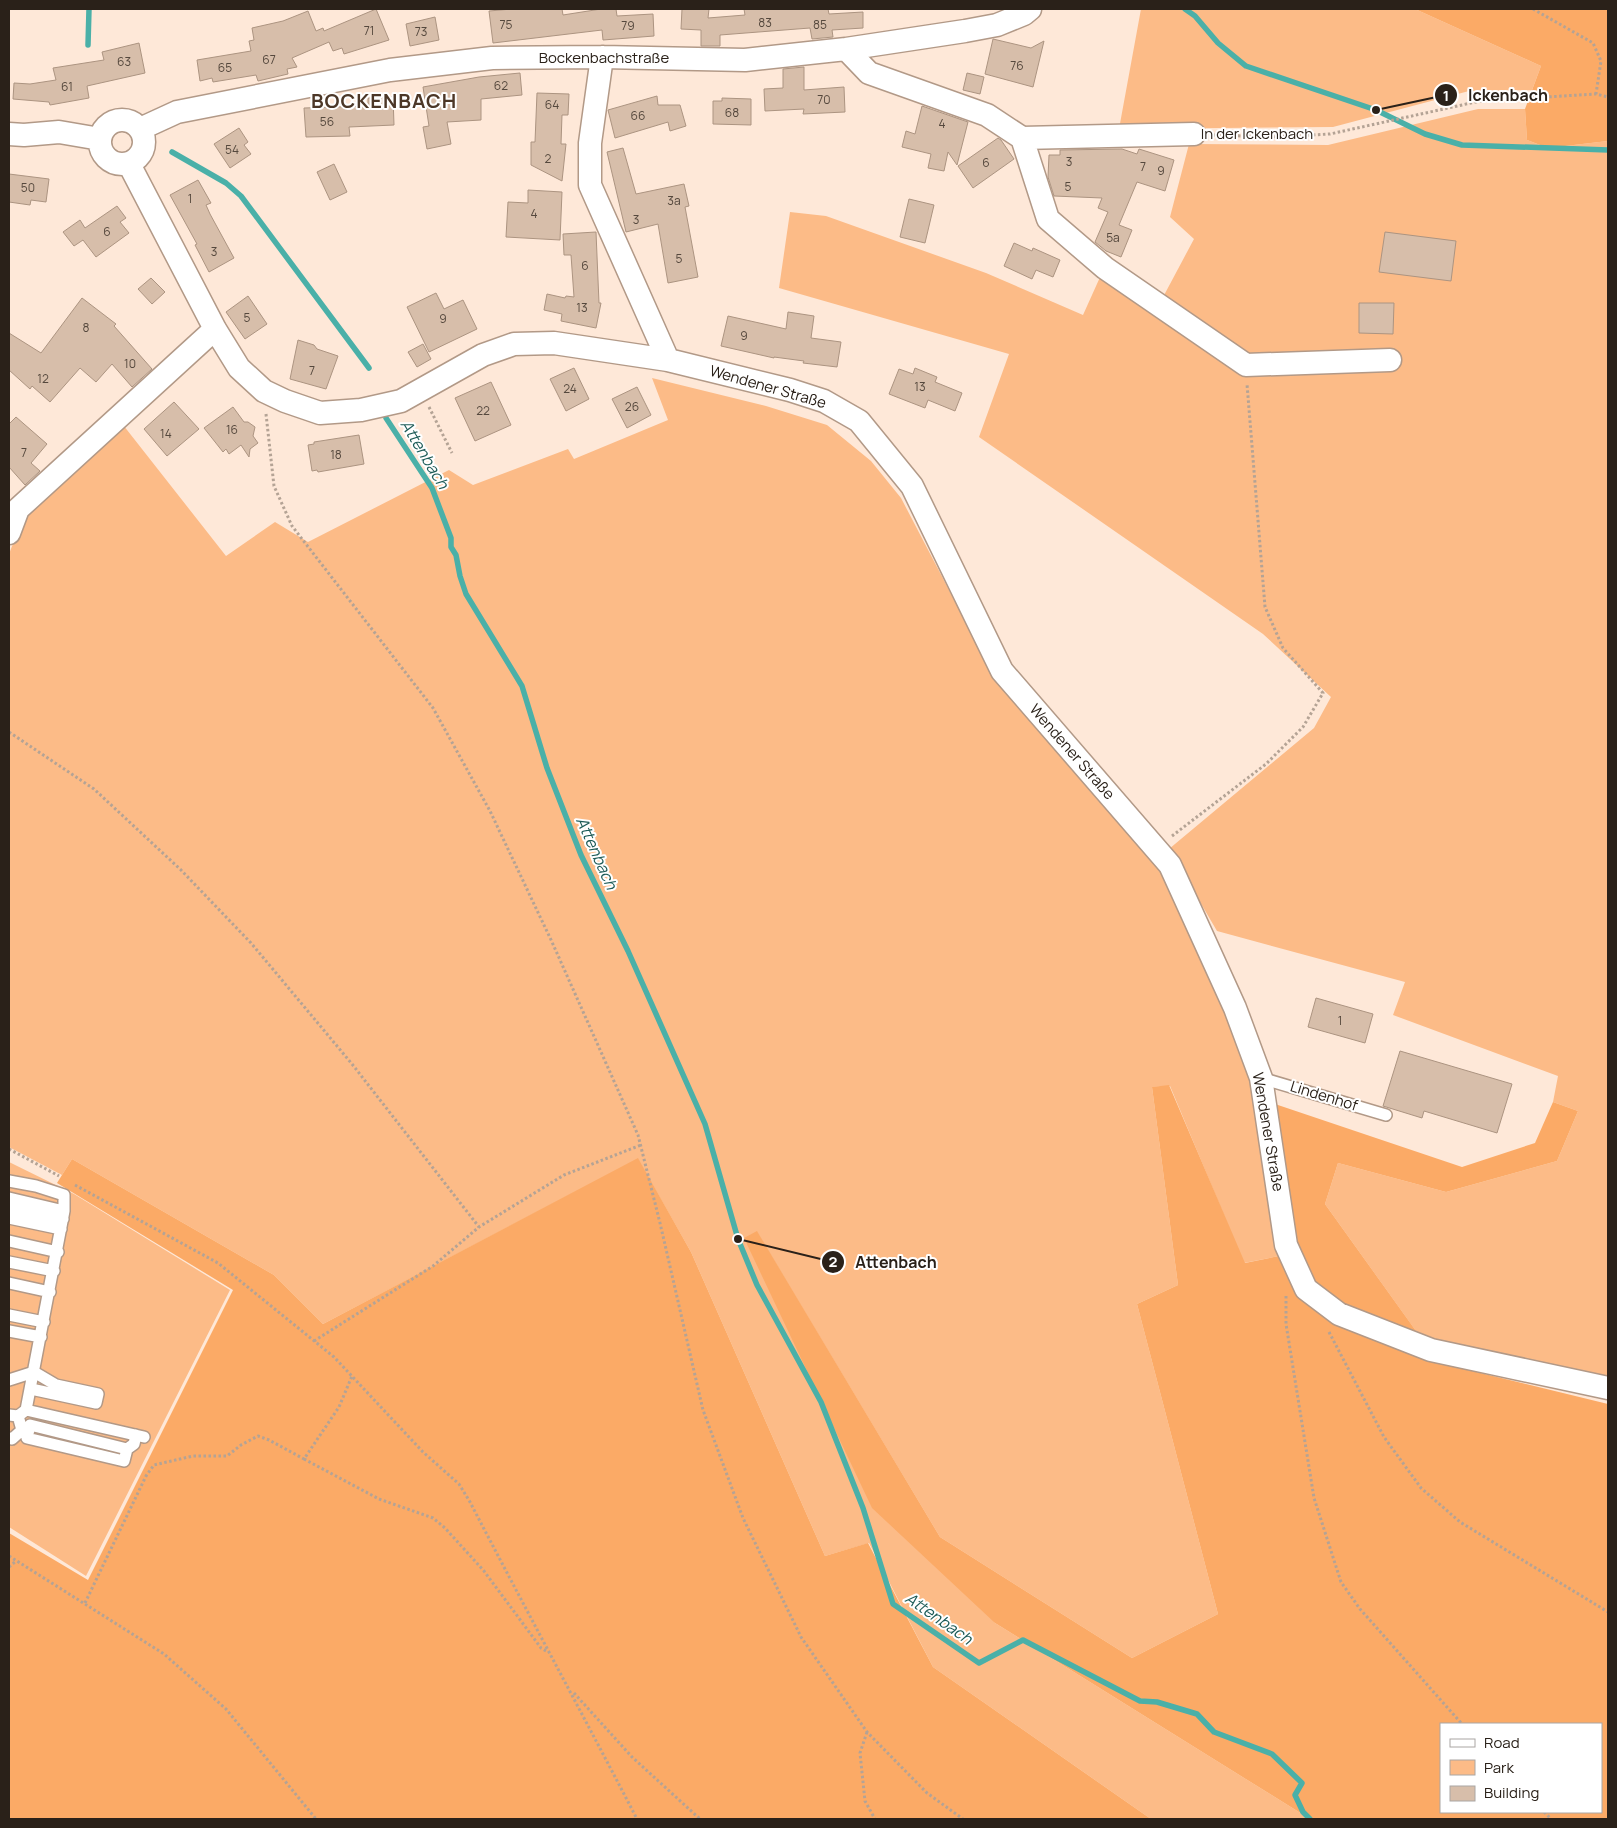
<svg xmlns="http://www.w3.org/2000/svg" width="1617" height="1828" font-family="Manrope,sans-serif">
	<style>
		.green { fill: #fcbb87 }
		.forest { fill: #fbaa66; fill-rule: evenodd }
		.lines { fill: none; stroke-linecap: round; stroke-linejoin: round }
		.stream { stroke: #4ab0a8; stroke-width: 5.5 }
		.building { fill: #d7beaa; stroke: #ac9481 }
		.service-casing { stroke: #b29987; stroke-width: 14 }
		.minor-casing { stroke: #b29987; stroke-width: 25 }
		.path { stroke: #b4a395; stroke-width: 3; stroke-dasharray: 2.5 2.5; stroke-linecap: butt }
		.service { stroke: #fff; stroke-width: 11 }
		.minor { stroke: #fff; stroke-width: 22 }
		.labels { text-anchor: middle; stroke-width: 4; stroke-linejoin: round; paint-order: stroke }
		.number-label { font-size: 12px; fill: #55483d }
		.street-label { font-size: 15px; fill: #2a2119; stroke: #fff }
		.water-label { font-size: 16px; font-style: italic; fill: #1d5b57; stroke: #fff }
		.district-label { font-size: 20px; font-weight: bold; letter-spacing: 1px; fill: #4c3727; stroke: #fff }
		.leader { fill: none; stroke: #2a2119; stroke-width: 2 }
		.callout-dot { fill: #2a2119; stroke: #fff; stroke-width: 2 }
		.mark-label { font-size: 15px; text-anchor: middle; font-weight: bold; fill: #fff }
		.callout-label { font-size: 16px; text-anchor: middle; font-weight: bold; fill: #2a2119; stroke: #fff; stroke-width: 4; stroke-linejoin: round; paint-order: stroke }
	</style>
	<rect width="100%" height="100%" fill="#fee8d8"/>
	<path class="green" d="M1141,9H1415L1541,66L1532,90L1469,91L1333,127L1119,129Z
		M1478,109H1525L1527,140L1548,148L1608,141V1383L1426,1345L1325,1204L1338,1163L1446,1192L1557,1161L1578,1111L1553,1102L1558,1076L1393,1015L1405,982L1217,931L1169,849L1314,728L1331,697L1263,634L979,437L1009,354L779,288L790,212L826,216L986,273L1083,315L1101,275L1162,299L1194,239L1170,217L1189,144L1328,145Z
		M652,378L766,406L827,425L871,461L901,498L996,680L1161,870L1222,1005L1251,1083L1279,1256L1244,1263L1170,1086L1152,1087L1178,1285L1137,1304L1218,1614L1132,1658L940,1537L757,1232L744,1239L995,1623L1310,1819H1151L933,1667L869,1543L825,1556L691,1252L638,1159L323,1324L274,1275L72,1159L62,1175L9,1147V554L28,505L120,421L226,556L275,522L308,542L449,470L473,485L568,449L574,459L668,420Z
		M9,1162L74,1194L230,1290L86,1576L9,1527Z"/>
	<path class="forest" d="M1415,9H1608V141L1548,148L1527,140L1525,109L1541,66Z
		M1169,1085L1245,1263L1279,1256L1272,1103L1462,1167L1535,1143L1553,1102L1578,1111L1557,1161L1446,1192L1338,1163L1325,1204L1439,1363L1608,1404V1819H1310L995,1623L872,1508L744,1238L757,1231L940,1537L1132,1658L1218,1614L1137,1304L1178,1285L1152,1087ZM1441,1724H1601V1812H1441Z
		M638,1158L691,1252L825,1556L868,1543L933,1667L1151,1819H9V1533L88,1580L233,1290L57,1183L72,1159L274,1275L323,1324Z"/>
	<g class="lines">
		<path class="stream" d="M1185,9L1195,16L1218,43L1246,66L1376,110L1425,134L1462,145L1608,150
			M88,45L89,9
			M172,152L226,183L241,196L369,368
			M386,418L432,488L451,538V547L456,555L460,576L466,594L522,686L547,768L581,855L628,951L705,1124L738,1239L757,1285L821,1402L863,1508L893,1604L979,1663L1023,1640L1140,1701L1157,1702L1197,1714L1214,1732L1272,1754L1302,1783L1295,1795L1303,1812L1310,1819"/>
	</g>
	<path class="building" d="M376,9L389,40L344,54L342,48L333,51L329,42L292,58L297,67L287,69L288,74L258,81L256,75L213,82L212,78L200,81L197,60L251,51L249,41L254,40L252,28L283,21L308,11L316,31L323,28L324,31Z
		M512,9H562L563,15L601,9H616L617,16L653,14L654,36L603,40L602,30L493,43L489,11Z
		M682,9H709L708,18L745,15L744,9H828L829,14L863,12V28L832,30L833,37L812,39L810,28L720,35V46H701V30L681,29Z
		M435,17L439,40L410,46L406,24Z
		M993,39L1031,48L1044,41L1033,87L985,74Z
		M139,43L145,73L87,86L89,98L50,105L49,102L13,99L14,83L30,84L56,80L53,68L104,60L102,52Z
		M804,67V90L844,87L845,112L803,114L804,109L765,111L764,89L783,88V69Z
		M520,73L522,95L481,99V120L447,122L451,144L427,149L423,127L429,126L423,87L479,77Z
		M967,73L984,77L980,94L963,90Z
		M537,93L569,94L568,115H562L561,144H566L562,181L531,165V142H535Z
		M657,96L658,105H680L686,126L670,131L668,122L615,138L608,110Z
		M393,97L394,125L349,127L350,136L306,137L304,108L368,106V98Z
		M722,98L751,99V125L713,124V101H722Z
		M922,106L968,122L957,165L948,152L944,171L928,168L931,154L902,147L906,131L915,134Z
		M239,128L248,142L244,145L251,154L230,168L214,144Z
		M998,138L1001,140L1014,159L973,188L958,166Z
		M623,148L636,194L684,184L689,206L685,207L698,277L668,283L658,224L626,232L607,152Z
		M1122,149L1137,154L1139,149L1174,160L1165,191L1137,182L1119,225L1132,230L1121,257L1106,251L1095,242L1108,212L1098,208L1102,198L1054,196L1048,177L1049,155H1060V150Z
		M334,164L347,192L330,200L317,172Z
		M9,174L49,179L46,202L31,200L30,205L9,202Z
		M198,180L211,203L206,205L210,214L234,258L209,272L195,245L197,244L170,195Z
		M528,190L562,192L560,240L506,237L508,202L528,203Z
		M909,199L934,205L925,243L900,237Z
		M117,206L126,218L120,222L129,233L96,257L83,240L74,246L63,232L80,220L85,228Z
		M596,232L599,303H601L596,328L561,321L562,314L544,310L547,294L565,298L566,296L574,297L571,255H564L563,234Z
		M1385,232L1456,241L1451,281L1379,272Z
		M1014,243L1032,251L1033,248L1060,260L1053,277L1036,270L1032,279L1004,266Z
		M151,278L165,292L152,304L138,289Z
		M436,293L444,309L463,300L477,329L429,352L407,307Z
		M248,296L267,324L245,339L226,312Z
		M82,298L116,324L114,326L152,369L132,387L112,364L96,382L80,368L50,402L32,386L30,389L9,370V333L41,353Z
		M1359,303H1394L1393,334L1359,333Z
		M788,312L814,316L811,338L841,342L837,367L803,363L804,361L774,357V358L721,346L728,316L786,329Z
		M298,340L314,345L317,349L338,356L326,389L290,379Z
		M423,344L431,359L417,367L408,352Z
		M574,368L589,399L566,411L550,379Z
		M915,368L937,377L935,382L962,393L955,411L928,400L925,408L889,394L899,369L913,374Z
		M491,382L511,425L475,441L455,398Z
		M637,387L651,415L627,428L612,399Z
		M174,402L199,429L167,456L144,429Z
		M233,407L244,422H248L255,427L253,436L258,443L250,449L249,457L241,445L229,454L226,449L223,452L204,428Z
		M16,417L47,444L31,463L40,471L25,485L9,467V424Z
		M359,435L364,464L318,472L317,470L312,471L308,445L314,444V442Z
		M1316,998L1373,1014L1365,1043L1308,1027Z
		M1400,1051L1512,1084L1497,1133L1424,1111L1422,1118L1383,1106Z"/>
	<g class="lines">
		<g class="service-casing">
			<path id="service" d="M1261,1078L1386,1115
				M9,1181L36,1186L64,1195V1211
				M9,1198L64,1211L26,1410L18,1416L9,1415
				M9,1207L63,1219
				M9,1218L61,1229
				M9,1241L58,1252
				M9,1262L54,1271
				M9,1283L50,1292
				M9,1315L44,1322
				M9,1331L41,1337
				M9,1380L34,1372L56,1385L98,1394L96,1403L31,1389
				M26,1410L144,1437
				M9,1438L12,1439L22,1430L18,1416
				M127,1449L30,1425L27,1438L124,1461L127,1449L134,1444L136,1435"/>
		</g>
		<g class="minor-casing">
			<path id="minor" d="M846,49L869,73L987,115L1022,138L1048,219L1105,268L1246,365L1390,360
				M602,57L590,143V185L668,360
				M100 142a22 22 0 1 1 44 0a22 22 0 1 1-44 0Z
				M140,129L177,112L390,70L492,58L602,57L745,60L846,49L965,31L997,25L1024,14L1030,9
				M9,134L24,135L59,132L100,139
				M1022,138L1194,134
				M129,164L215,329L239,368L264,391L285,401L320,413L361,410L401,401L483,355L514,344L554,343L668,360L790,390L824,401L859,421L912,486L1002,671L1170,865L1235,1008L1261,1078L1286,1245L1306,1289L1339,1314L1431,1350L1608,1388
				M9,533L18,509L215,329"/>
		</g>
		<path class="path" d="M1533,9L1593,43L1601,61L1596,94
			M1213,135L1273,137L1330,134L1480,101L1596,94L1608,97
			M429,407L452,453
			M266,414L274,486L292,526L433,708L490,811L552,942L638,1135L660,1223L703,1410L743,1518L801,1637L867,1732L927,1793L963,1819
			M9,732L94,789L181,870L251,943L352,1064L479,1227
			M1172,836L1266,764L1303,727L1323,693L1283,648L1265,607L1247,384
			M9,1149L59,1176
			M75,1185L218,1263L334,1357L423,1452L459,1484L470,1502C525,1608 582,1713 637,1819
			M1286,1296V1324L1314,1498L1341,1582L1360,1609L1462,1724
			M1329,1332L1384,1437L1421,1488L1460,1522L1608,1612
			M314,1341L433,1266L479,1227L564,1175L641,1145
			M304,1459L379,1499L433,1518L445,1528L484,1571L541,1648L548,1652
			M9,1556L164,1654L226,1709L316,1819
			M9,1567L16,1561
			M85,1603L146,1476L154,1465L193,1456H227L241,1445L258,1436L269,1440L304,1459L339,1407L352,1376
			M574,1693L632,1757L700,1819
			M867,1732L860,1753L865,1801L875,1819
			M1544,1812L1551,1819"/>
		<use href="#service" class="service"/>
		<use href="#minor" class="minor"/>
	</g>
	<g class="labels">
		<g class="number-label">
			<text x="765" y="27">83</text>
			<text x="506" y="29">75</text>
			<text x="820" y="29">85</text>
			<text x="628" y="30">79</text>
			<text x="369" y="35">71</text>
			<text x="421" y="36">73</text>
			<text x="269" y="64">67</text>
			<text x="124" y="66">63</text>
			<text x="1017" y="70">76</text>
			<text x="225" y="72">65</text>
			<text x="501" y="90">62</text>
			<text x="67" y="91">61</text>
			<text x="824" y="104">70</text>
			<text x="552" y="109">64</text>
			<text x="732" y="117">68</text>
			<text x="638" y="120">66</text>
			<text x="327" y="126">56</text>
			<text x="942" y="128">4</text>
			<text x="232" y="154">54</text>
			<text x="548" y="163">2</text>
			<text x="1069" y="166">3</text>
			<text x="986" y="167">6</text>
			<text x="1143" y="171">7</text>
			<text x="1161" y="175">9</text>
			<text x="1068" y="191">5</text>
			<text x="28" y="192">50</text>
			<text x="190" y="203">1</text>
			<text x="674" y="205">3a</text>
			<text x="534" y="218">4</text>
			<text x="636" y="224">3</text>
			<text x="107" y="236">6</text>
			<text x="1113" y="242">5a</text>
			<text x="214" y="256">3</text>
			<text x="679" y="263">5</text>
			<text x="585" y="270">6</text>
			<text x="582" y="312">13</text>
			<text x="247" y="322">5</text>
			<text x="443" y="323">9</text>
			<text x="86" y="332">8</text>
			<text x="744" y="340">9</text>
			<text x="130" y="368">10</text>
			<text x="312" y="375">7</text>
			<text x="43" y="383">12</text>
			<text x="920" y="391">13</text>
			<text x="570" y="393">24</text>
			<text x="632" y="411">26</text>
			<text x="483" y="415">22</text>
			<text x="232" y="434">16</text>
			<text x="166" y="438">14</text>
			<text x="24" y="457">7</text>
			<text x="336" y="459">18</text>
			<text x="1340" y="1025">1</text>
		</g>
		<g class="street-label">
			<text x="604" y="63">Bockenbachstraße</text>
			<text x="1257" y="139">In der Ickenbach</text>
			<text transform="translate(768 387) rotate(16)" y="5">Wendener Straße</text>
			<text transform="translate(1072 752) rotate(49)" y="5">Wendener Straße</text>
			<text transform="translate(1324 1096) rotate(17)" y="5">Lindenhof</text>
			<text transform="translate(1268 1132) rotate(80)" y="5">Wendener Straße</text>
		</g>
		<g class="water-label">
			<text transform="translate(425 454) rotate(59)" y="6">Attenbach</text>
			<text transform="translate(597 853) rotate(66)" y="6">Attenbach</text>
			<text transform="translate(939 1618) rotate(35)" y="6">Attenbach</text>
		</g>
		<g class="district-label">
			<text x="384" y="108">BOCKENBACH</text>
		</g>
	</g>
	<path class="leader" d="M1376 110L1446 95M738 1239L833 1262"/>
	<g class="callout-dot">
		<circle cx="1376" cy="110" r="5"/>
		<circle cx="738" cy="1239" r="5"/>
		<circle cx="1446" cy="95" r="12"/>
		<circle cx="833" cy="1262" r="12"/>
	</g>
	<g class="mark-label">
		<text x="1446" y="101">1</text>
		<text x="833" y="1267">2</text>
	</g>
	<g class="callout-label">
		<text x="1508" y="101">Ickenbach</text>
		<text x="896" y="1268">Attenbach</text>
	</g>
	<rect width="1617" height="1828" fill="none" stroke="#2a2119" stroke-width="20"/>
	<rect x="1440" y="1723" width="162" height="90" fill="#ffffff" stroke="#aaa6a3"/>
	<rect x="1450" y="1739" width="25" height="8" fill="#ffffff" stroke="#aaa6a3"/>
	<text x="1484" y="1748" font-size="15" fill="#2a2119">Road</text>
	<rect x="1450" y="1760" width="25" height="15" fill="#fcbb87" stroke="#aaa6a3"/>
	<text x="1484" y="1773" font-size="15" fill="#2a2119">Park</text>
	<rect x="1450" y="1786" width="25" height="15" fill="#d7beaa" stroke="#aaa6a3"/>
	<text x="1484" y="1798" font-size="15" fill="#2a2119">Building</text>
</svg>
